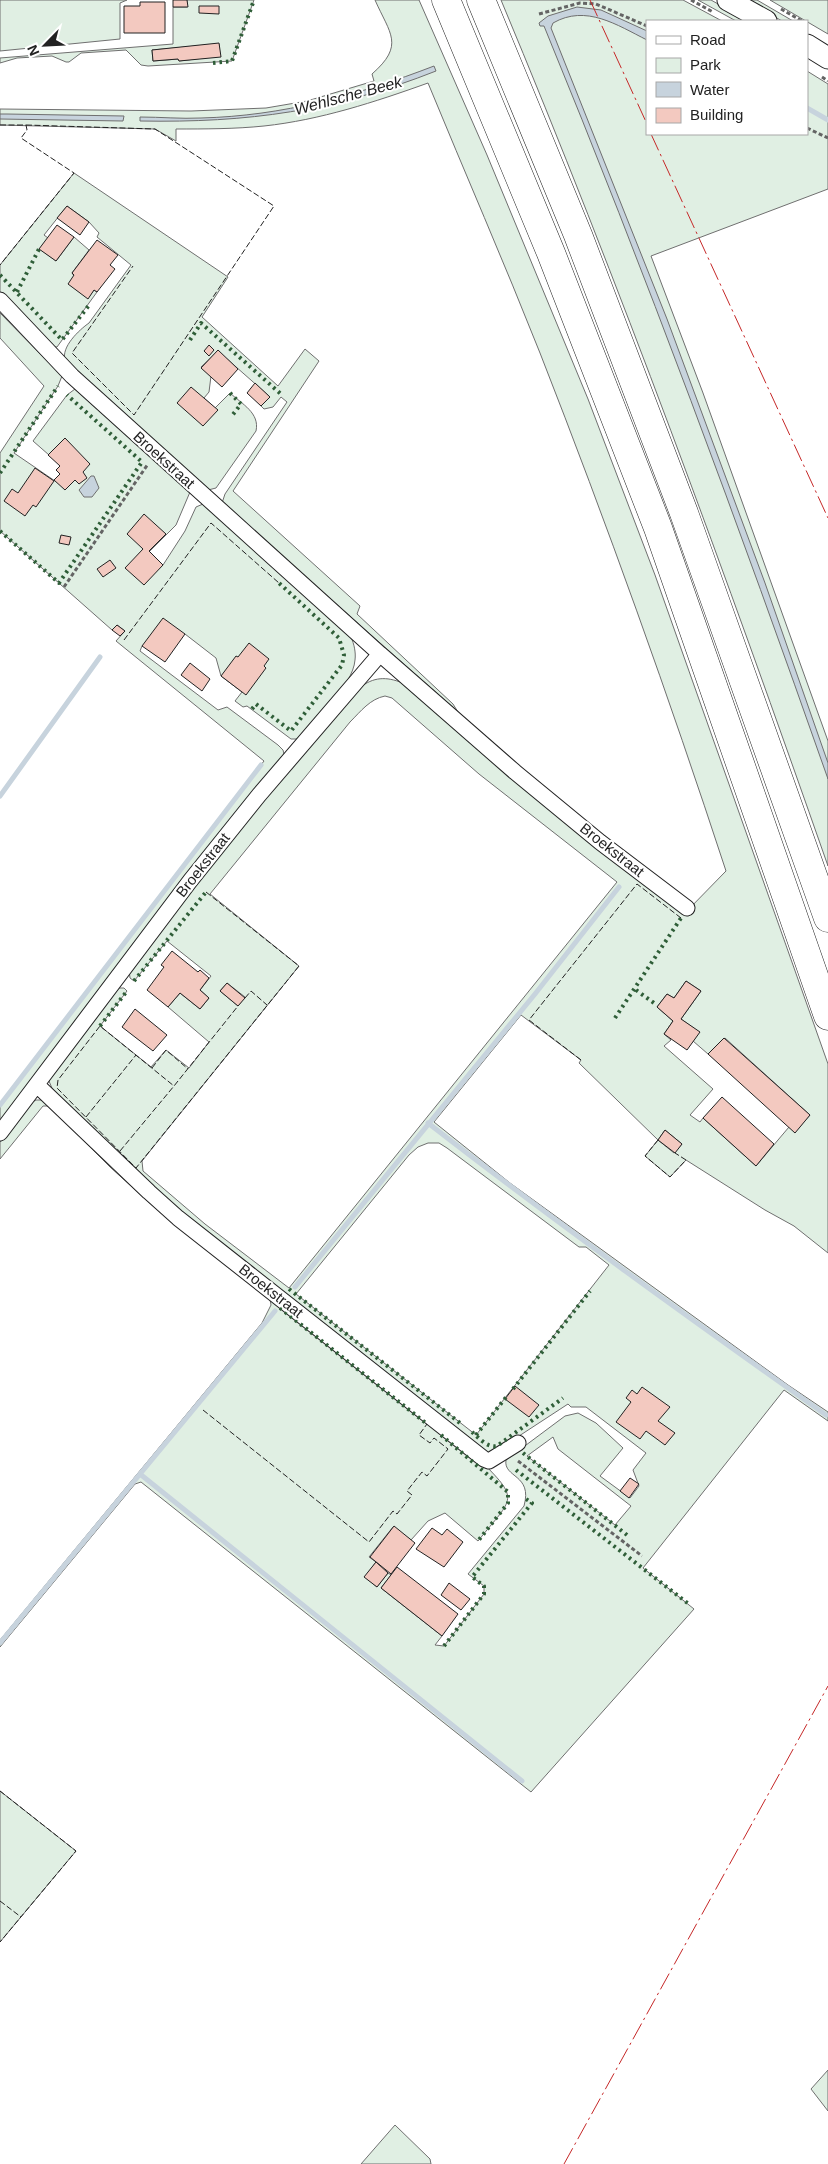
<svg xmlns="http://www.w3.org/2000/svg" width="828" height="2164" font-family="Helvetica,sans-serif">
	<style>
		.green { fill: #e0efe3; stroke: #6f6f6f; fill-rule: evenodd }
		.water { fill: #c7d3dd; stroke: #6f6f6f }
		.lines { fill: none; stroke-linecap: round; stroke-linejoin: round }
		.stream { stroke: #c7d3dd; stroke-width: 5 }
		.building { fill: #f3c9c0; stroke: #222 }
		.street-casing { stroke: #222; stroke-width: 17 }
		.secondary-casing { stroke: #222; stroke-width: 23 }
		.highway-casing { stroke: #222; stroke-width: 29 }
		.path { stroke: #646464; stroke-width: 3; stroke-dasharray: 4 2.5; stroke-linecap: butt }
		.street { stroke: #fff; stroke-width: 15 }
		.secondary { stroke: #fff; stroke-width: 21 }
		.highway { stroke: #fff; stroke-width: 28 }
		.hedge { stroke: #2f5e38; stroke-width: 4; stroke-dasharray: 2.5 4; stroke-linecap: butt }
		.fence { stroke: #222; stroke-width: 1; stroke-dasharray: 6 2.5; stroke-linecap: butt }
		.power { stroke: #c62828; stroke-width: 1; stroke-dasharray: 18 4 2.5 4; stroke-linecap: butt }
		.labels { text-anchor: middle; stroke-width: 4; stroke-linejoin: round; paint-order: stroke }
		.street-label { font-size: 15px; fill: #222; stroke: #fff }
		.water-label { font-size: 16px; font-style: italic; fill: #222; stroke: #fff }
	</style>
	<rect width="100%" height="100%" fill="#fff"/>
	<path class="green" d="M0,0H127L120,3V39L0,51Z
		M187,0H254L232,61L148,66L141,65L126,50L81,53L69,62H66L52,56L17,58L0,63V58L173,44V7H187ZM219,44L220,56L179,61L178,59L153,61L152,50Z
		M375,0H419L487,155L588,399L655,575L828,1064V1253L794,1226L765,1210L686,1160L670,1177L645,1156L658,1140L579,1063L581,1060L521,1015L434,1122L510,1183L788,1385L828,1412V1421L784,1390L643,1568L694,1609L531,1792L141,1482L135,1484L0,1647V1640L262,1323L271,1305L270,1299L151,1204L110,1167L50,1106H43L0,1159V1142L29,1104L36,1100H47L147,1196L182,1226L478,1458C521,1501 514,1496 478,1541L445,1513L428,1521L411,1540L393,1527L369,1557L376,1562L365,1577L377,1587L388,1573L391,1575L381,1588L442,1636L435,1645L444,1646L484,1594V1586L468,1574L524,1506C533,1474 503,1478 506,1460L565,1416L578,1413L596,1423L623,1448L600,1476L630,1498L639,1486L633,1470L646,1453L586,1407H571L568,1404L493,1453H487L476,1447L166,1202L56,1098L49,1081L50,1074L116,988H124L127,991L100,1026L151,1067L166,1050L189,1068L209,1042L168,1007L180,993L200,1009L209,998L200,990L211,976L167,941L134,981L130,978L129,970L225,844L268,791L362,686C376,676 389,677 405,684L577,832L685,913L726,871C669,697 607,524 540,353C504,262 465,173 428,83C375,102 320,120 264,126C235,129 205,129 176,129V141L155,129L0,125V109L191,111L266,108L307,101L374,81L372,74C405,45 390,34 375,0ZM385,696L392,698L479,774L617,882L289,1288L205,1224L143,1171L142,1161L299,966L210,894L350,722C361,711 370,699 385,696ZM686,981L701,991L681,1019L699,1032L693,1041L708,1054L725,1038L810,1115L795,1132L789,1127L756,1166L703,1118L700,1122L690,1115L713,1089L664,1046L671,1040L664,1034L673,1021L657,1007L667,994L674,998ZM227,983L245,997L238,1006L220,991ZM665,1130L682,1144L674,1153L658,1140ZM428,1143H439L447,1148L579,1247H586L609,1265L476,1435L296,1294L409,1155L418,1147ZM553,1437L558,1449L631,1506L615,1525L527,1456Z
		M501,0H683L722,21H647V134H807V71L828,84V189L651,256L703,393L828,741V866C726,575 620,285 501,0Z
		M698,0H711L748,21H736Z
		M746,0H757L793,21H782Z
		M770,0H828V34Z
		M74,173L228,277L202,317L278,386L305,349L319,361L233,491L360,606L357,614L453,704L458,712L222,503L225,494L287,402L281,397L273,407L264,409L261,406L269,396L218,351L201,367L211,376L209,392L204,398L215,408L230,393C242,404 260,413 256,431L216,488L208,490L65,360C61,347 79,330 89,323L131,265L97,237L99,233L89,222L67,206L44,235L48,238L40,249L56,261L74,237L89,250L72,273L88,298L94,290L97,292L57,347H53L0,293V265Z
		M0,313L62,376L58,386L14,453L55,481L65,469L33,441L67,395L75,389L190,492L176,525L149,552L163,565L185,531L196,507L203,504L351,637C354,644 356,652 355,660C353,686 314,720 297,739H291L247,706L243,707L235,701L242,692L221,676L216,658L185,634L142,646L140,651L218,710L227,707L278,745L283,750L284,754L237,811L0,1121V1105L264,761L116,641L125,631L117,625L112,630L0,531V453L44,386L0,338Z
		M0,1791L76,1851L0,1942Z
		M828,2070V2111L811,2089Z
		M395,2125L430,2159L431,2164H361Z"/>
	<path class="water" d="M577,7L601,10L647,31V40C617,25 586,4 553,23L551,28L667,319L765,583L828,763V779C739,526 646,274 544,26H540L539,23L548,16Z
		M434,66L436,71C335,111 248,123 140,121V117C161,117 181,119 201,118C282,116 359,95 434,66Z
		M0,114H7L124,116L123,121L0,119Z
		M91,476H94L99,488L92,497H84L79,490Z"/>
	<g class="lines">
		<path class="stream" d="M807,108L828,120
			M0,796L100,657
			M0,1105L261,765
			M428,1123C558,1224 692,1320 826,1415
			M295,1287L535,994L619,887
			M140,1474L522,1781
			M0,1643L275,1311"/>
	</g>
	<path class="building" d="M173,0H187L188,7H173Z
		M140,2H165V33H124V6H140Z
		M199,6H219V14L199,13Z
		M219,43L221,57L179,61L178,59L153,61L152,50Z
		M67,206L89,222L80,235L57,218Z
		M57,225L74,237L56,261L39,249Z
		M97,240L118,255L110,265L115,269L97,292L94,290L88,299L68,284L74,275L72,273Z
		M209,345L214,350L209,356L204,351Z
		M218,350L238,369L222,387L201,368Z
		M255,383L270,397L261,406L247,393Z
		M191,387L218,410L203,426L177,403Z
		M65,438L90,464L83,472L87,478L79,484L75,480L65,490L54,480L60,474L56,470L60,466L48,455Z
		M35,468L54,481L36,507L33,505L25,516L4,501L12,489L18,493Z
		M144,514L166,534L149,551L163,565L144,585L125,568L143,549L127,534Z
		M61,535L71,537L69,545L59,543Z
		M110,560L116,568L103,577L97,569Z
		M163,618L185,634L165,662L142,646Z
		M117,625L125,631L120,636L112,630Z
		M249,643L269,659L264,666L266,668L246,695L221,676L236,656L238,657Z
		M190,663L210,679L202,691L181,675Z
		M172,951L198,972L200,970L209,978L200,990L209,998L200,1009L180,993L168,1007L147,990L164,967L161,965Z
		M686,981L701,991L681,1019L700,1032L687,1050L664,1034L673,1021L657,1007L667,994L674,998Z
		M227,983L245,998L238,1006L220,991Z
		M135,1009L167,1035L153,1051L122,1027Z
		M724,1038L810,1115L795,1133L708,1054Z
		M722,1097L774,1144L756,1166L703,1118Z
		M665,1130L682,1144L675,1153L658,1140Z
		M515,1386L539,1405L529,1417L505,1399Z
		M642,1387L670,1407L658,1421L675,1433L665,1445L646,1431L640,1439L616,1422L631,1402L626,1398L632,1390L637,1394Z
		M630,1478L639,1484L629,1498L620,1491Z
		M394,1526L415,1543L391,1574L370,1557Z
		M432,1528L442,1535L447,1529L463,1542L444,1567L416,1549Z
		M376,1562L388,1573L377,1587L364,1577Z
		M397,1567L458,1614L442,1636L381,1588Z
		M449,1583L470,1599L461,1610L441,1595Z"/>
	<g class="lines">
		<g class="street-casing">
			<path id="street" d="M0,300L72,376L380,654L259,795L190,881L0,1133
				M380,654L515,772L600,842L687,908
				M37,1085L149,1192L178,1218L484,1459L489,1461L518,1443"/>
		</g>
		<g class="secondary-casing">
			<path id="secondary" d="M728,0L766,21
				M807,45L828,58"/>
		</g>
		<g class="highway-casing">
			<path id="highway" d="M446,0L551,253L658,528L828,1016
				M481,0L578,235L684,513L828,918"/>
		</g>
		<path class="path" d="M691,0L713,12
			M781,9L802,21
			M539,14L580,3L596,4L647,26
			M822,77L828,81
			M807,128L828,138
			M64,587L148,464
			M518,1461L642,1556"/>
		<use href="#street" class="street"/>
		<use href="#secondary" class="secondary"/>
		<use href="#highway" class="highway"/>
		<path class="hedge" d="M213,63L232,61L254,0
			M0,275L62,340L90,304
			M17,292L39,249
			M190,340L201,323L282,395
			M230,393L241,404L231,417
			M0,473L58,386
			M0,531L59,583L142,462L67,395
			M252,709L256,704L291,731L342,665L344,655L339,638L279,583
			M134,981L206,892
			M636,990L654,1003
			M615,1018L681,918
			M100,1026L127,991
			M289,1289L460,1423
			M280,1308L427,1424
			M513,1389L590,1291
			M472,1432C479,1438 487,1448 497,1446L563,1398
			M441,1435L508,1492V1503L478,1541
			M476,1435L507,1396
			M523,1453L627,1535
			M516,1470L690,1605
			M444,1646L484,1594V1586L472,1577L532,1503L526,1499"/>
		<path class="fence" d="M0,125H26L27,130L21,138L74,173L0,265
			M26,125L155,129L274,206L134,415L72,353L133,266
			M124,640L211,523L279,583
			M206,892L299,966L136,1168L57,1088L58,1080L100,1026L174,1086L238,1006
			M245,998L251,991L267,1005
			M581,1060L529,1020L637,884L681,918
			M152,1068L166,1050L188,1069
			M86,1117L136,1055
			M658,1140L645,1156L670,1177L686,1160L675,1153
			M120,1151L174,1086
			M203,1410L369,1542L393,1511L397,1514L412,1495L407,1491L422,1472L427,1476L448,1449L434,1438L430,1443L419,1435L427,1424
			M0,1791L76,1851L0,1942
			M0,1901L21,1917"/>
		<path class="power" d="M590,0L647,124
			M651,134L828,518
			M564,2164L828,1686"/>
	</g>
	<g class="labels">
		<g class="street-label">
			<text transform="translate(164 460) rotate(42)" y="5">Broekstraat</text>
			<text transform="translate(612 850) rotate(38)" y="5">Broekstraat</text>
			<text transform="translate(203 865) rotate(-52)" y="5">Broekstraat</text>
			<text transform="translate(271 1291) rotate(38)" y="5">Broekstraat</text>
		</g>
		<g class="water-label">
			<text transform="translate(348 95) rotate(-15)" y="6">Wehlsche Beek</text>
		</g>
	</g>
	<rect x="646" y="20" width="162" height="115" fill="#ffffff" stroke="#a7a7a7"/>
	<rect x="656" y="36" width="25" height="8" fill="#ffffff" stroke="#a7a7a7"/>
	<text x="690" y="45" font-size="15" fill="#222222">Road</text>
	<rect x="656" y="58" width="25" height="15" fill="#e0efe3" stroke="#a7a7a7"/>
	<text x="690" y="70" font-size="15" fill="#222222">Park</text>
	<rect x="656" y="82" width="25" height="15" fill="#c7d3dd" stroke="#a7a7a7"/>
	<text x="690" y="95" font-size="15" fill="#222222">Water</text>
	<rect x="656" y="108" width="25" height="15" fill="#f3c9c0" stroke="#a7a7a7"/>
	<text x="690" y="120" font-size="15" fill="#222222">Building</text>
	<g transform="translate(45 45) rotate(246)" stroke="#ffffff" stroke-width="4" paint-order="stroke">
	<path d="M0-4L9 19L0 12L-9 19Z" fill="#222222"/>
	<text y="-8" font-size="14" font-weight="bold" text-anchor="middle" fill="#222222">N</text>
	</g>
</svg>
